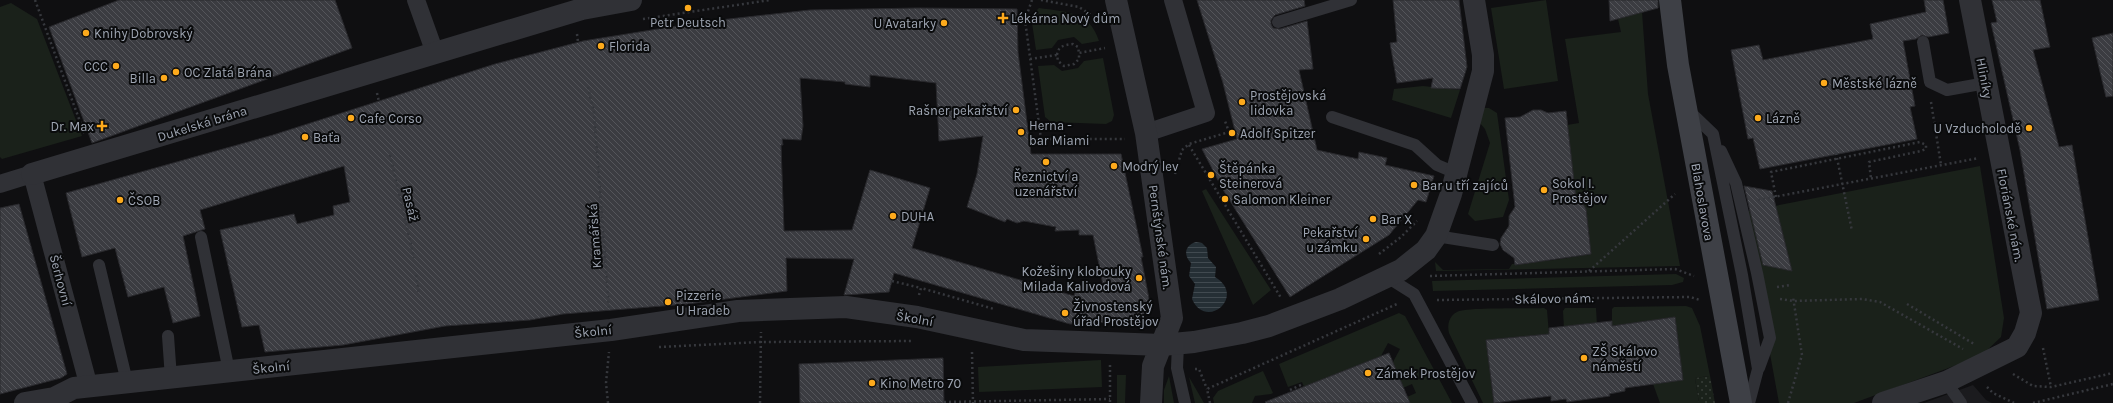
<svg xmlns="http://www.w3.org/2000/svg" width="2113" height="403" font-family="Karla,sans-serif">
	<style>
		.built { fill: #1b1b1e }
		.green { fill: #1a211a }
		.park { fill: url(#park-dots) }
		.water { fill: url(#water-rules) }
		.building { fill: url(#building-back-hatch); stroke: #29292d; fill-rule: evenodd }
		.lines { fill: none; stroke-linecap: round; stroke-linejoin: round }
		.path { stroke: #36383d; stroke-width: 2.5; stroke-dasharray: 2 3; stroke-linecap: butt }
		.service { stroke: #303136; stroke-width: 12 }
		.pedestrian { stroke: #303136; stroke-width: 18 }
		.minor { stroke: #303136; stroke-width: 22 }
		.secondary { stroke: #3e4046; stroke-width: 22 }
		.poi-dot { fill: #fdaa1c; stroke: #0a0b0c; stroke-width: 1.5 }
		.labels { text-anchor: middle; stroke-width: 4; stroke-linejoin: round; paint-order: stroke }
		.poi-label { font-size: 13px; fill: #9fa6b3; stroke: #0a0b0c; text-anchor: start }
		.street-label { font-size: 13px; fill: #9fa6b3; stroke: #0a0b0c }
	</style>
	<defs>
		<pattern id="park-dots" width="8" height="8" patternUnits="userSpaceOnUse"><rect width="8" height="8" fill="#1a211a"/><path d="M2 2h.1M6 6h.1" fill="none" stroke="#383e39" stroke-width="1.8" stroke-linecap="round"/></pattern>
		<pattern id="water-rules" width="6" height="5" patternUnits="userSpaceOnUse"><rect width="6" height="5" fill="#252f35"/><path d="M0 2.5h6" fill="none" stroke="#414a50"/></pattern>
		<pattern id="building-back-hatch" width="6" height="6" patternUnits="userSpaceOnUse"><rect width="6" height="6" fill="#3b3c41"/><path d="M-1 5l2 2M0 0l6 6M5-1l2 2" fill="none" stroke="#54555a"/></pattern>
	</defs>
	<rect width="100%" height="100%" fill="#0f0f11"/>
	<path class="built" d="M1973,385L1986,400L1992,403H1924Z"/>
	<path class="green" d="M1546,0L1558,81L1504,89L1491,8Z
		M11,3L37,19L82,136L2,159L0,157V7Z
		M1039,8C1066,12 1090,11 1099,41L1082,44L1074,37L1058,40L1052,48L1036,50L1032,23L1034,13Z
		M1642,12L1648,94L1680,266L1436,271L1435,262L1443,270L1509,269L1512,264L1554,260L1591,254L1586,209L1583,204L1577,201L1575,198L1567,125L1579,123L1565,39L1621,32L1618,19Z
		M1103,58L1114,115L1112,121L1106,124L1051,122L1045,117L1038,66L1054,65L1062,71L1078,68L1084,61Z
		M1423,86L1460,90L1451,118L1392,100L1394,89Z
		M1483,108H1489L1497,113L1509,200L1503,217L1475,221L1468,214L1490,143L1485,129L1479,122Z
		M1980,166L2004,318L2001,337L1981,356L1854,403H1779L1744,212Z
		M1206,189L1271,290L1253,305L1202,191Z
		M1676,274L1684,278L1683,282L1672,285L1433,291L1432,281Z
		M1686,306L1692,308L1700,326L1710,376L1695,378L1699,403H1660L1653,384L1682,379L1674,317L1612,326V309L1614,307Z
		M1544,308L1547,310L1549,334L1486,340L1494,403H1483L1449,333C1447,325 1449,316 1457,312C1465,307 1530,309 1544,308Z
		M1565,308H1596L1597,325L1564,329L1563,311Z
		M1399,313L1405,316L1452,403H1410L1407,397L1416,393L1412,384L1403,388L1393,362L1400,349L1388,343L1381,356L1304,387L1302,382L1288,387L1279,364Z
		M1101,360L1102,387L979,392L978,367Z
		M1263,371L1273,393L1271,394L1255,396L1252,403H1214L1213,398L1218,391Z
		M1117,375H1126L1125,403H1117Z
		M1169,376L1174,403H1164V390Z
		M1189,377L1204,403H1195Z"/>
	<path class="park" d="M1710,376L1715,403H1699L1695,378Z"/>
	<path class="water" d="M1196,242L1202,243L1207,248L1208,258L1216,267L1215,277C1247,296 1206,331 1192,299L1195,284L1189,276L1191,263C1183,255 1185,245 1196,242Z"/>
	<path class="building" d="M119,0H335L352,48L92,143L49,27Z
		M1197,0H1304L1305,6L1275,15L1271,20V24L1273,28L1280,29L1307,21L1313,69L1299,70L1317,150L1358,159L1359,152L1387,158L1385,165L1434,176L1426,202L1418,200L1389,235L1290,297L1222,188L1202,149L1237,139L1223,83Z
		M1393,0H1459L1467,67L1460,89L1431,88L1433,78L1397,83L1390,43L1397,42Z
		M1609,0H1658V8L1610,21Z
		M1924,0H1943L1949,33L1928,37L1922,35L1916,39L1903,41L1915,106L1910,107L1917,139L1760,169L1753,138L1748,139L1731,50L1759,45L1763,60L1873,39L1870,24L1926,12Z
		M1992,0H2040L2050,47L2033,50L2059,147L2072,145L2099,300L2047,309L2020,150L1991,23L1997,22Z
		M918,8L1017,9L1018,52L1031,154H1121L1143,257H1141L1150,304L1142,317L1110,322L1070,324L894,273L889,292L844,295L854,259L786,258L787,291L687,304L563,314L530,320L445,326L343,345L265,352L259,325L242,327L220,230L294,214L297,224L334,215L333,206L350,202L344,166L200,210L205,229L183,236L200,316L173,323L164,287L128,297L115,248L82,257L66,193L273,135L495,64L583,41L702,22L810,10ZM870,75L936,83L939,141L983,136L977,174L967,207L1005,222L1007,219L1017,223L1024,221L1056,227L1055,231L1079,230V235H1093L1103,285L1076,290L1074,296L912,248L930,188L870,170L852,230L784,231L781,145H783L782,139L801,140L803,126L800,78L845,82V84L870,87Z
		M2113,33V96L2106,97L2092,38Z
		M1533,110H1541L1548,113L1566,111L1576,199L1583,204L1586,209L1591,254L1515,265L1514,258L1503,250L1500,244L1501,238L1509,226V216L1515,207L1505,118L1520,117Z
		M1744,186L1772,191L1792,271L1763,265Z
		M19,204L67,374L61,378L0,394V208Z
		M1675,317L1683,380L1625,388V391L1609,394L1610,396L1567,402L1566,399L1551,401V396L1494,403L1486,340L1549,334V328L1612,321V326Z
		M1389,353L1410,403H1266L1265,402Z
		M943,358L944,403H800L799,364Z"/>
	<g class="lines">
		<path class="path" d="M35,0L85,135
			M1032,0L1025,20L1041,139H1125
			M1041,0L1079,7L1096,18
			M643,19L770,0
			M577,34L578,42
			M1057,55C1058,46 1064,45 1073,44L1078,47L1079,53
			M1030,59L1057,55L1058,61L1064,66L1074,64L1079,59V53L1105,48
			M588,87L594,113L609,309
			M377,93L379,102
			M1931,102L1941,165
			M1189,145L1281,298
			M1836,153L1852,231
			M390,155L414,258
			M1175,174L1182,150L1189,144L1229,132L1225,121
			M1776,197L1771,172L1920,142L1926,145V149L1921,151L1869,162L1871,179
			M1758,200L1979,158
			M1379,254L1401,237L1417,221
			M1589,271L1675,194
			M416,275L419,294
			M1430,276L1675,269L1694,276
			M892,281L921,288
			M1777,287L1790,285
			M919,295L921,288L994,309
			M1780,299L1793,301L1862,299L1880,302L1963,349
			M1437,300L1690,297L1700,300
			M1907,304L1974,344
			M659,347L761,342L913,341
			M2043,348L2051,387
			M972,352L973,403
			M1110,365V403
			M1195,369H1199L1207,389
			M2013,374L2033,386L2051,387L2113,373
			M1987,387L1993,393L2014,403
			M1290,390L1303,384
			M944,402L1110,399
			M608,403L606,383L609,352
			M760,403L761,332
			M1210,403L1207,389L1397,304
			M1788,403L1802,355L1793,297
			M2033,403L2113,384"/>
		<path class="service" d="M1278,22L1351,0
			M1923,42L1930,82L1947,90L1986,83
			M1688,110L1713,134L1742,275L1758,369L1749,403
			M1332,117L1415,145L1437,165L1456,173
			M1721,151L1736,183L1757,273L1770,338L1759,368
			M1436,236L1493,245
			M201,237L229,371
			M99,265L127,382
			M1387,277L1414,294L1472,403
			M168,336L171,378
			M1178,344L1177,368L1185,403
			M1946,382L1961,403"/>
		<path class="pedestrian" d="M416,0L435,53
			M1146,133L1206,113L1173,0
			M0,184L32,174L89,387"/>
		<path class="minor" d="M1116,0L1146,133L1172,318L1153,366L1151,403
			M32,174L582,9L631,0
			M25,403L54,398L74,388L611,330L738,311L846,307L917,317L1024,340L1162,345L1194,342L1242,333L1269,326L1340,299L1401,270L1426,250L1436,236L1451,194L1483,71V55L1474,0
			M1883,403L1946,382L2017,347L2025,333L2031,313L1970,0"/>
		<path class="secondary" d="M1670,0L1678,65L1741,403"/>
	</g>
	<g class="poi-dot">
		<circle cx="688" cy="8" r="4"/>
		<path d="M1001 12h4v4h4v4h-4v4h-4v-4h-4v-4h4z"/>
		<circle cx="944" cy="23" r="4"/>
		<circle cx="86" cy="33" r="4"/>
		<circle cx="601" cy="46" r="4"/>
		<circle cx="116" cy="66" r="4"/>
		<circle cx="176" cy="72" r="4"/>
		<circle cx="164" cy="78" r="4"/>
		<circle cx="1824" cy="83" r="4"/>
		<circle cx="1242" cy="102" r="4"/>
		<circle cx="1016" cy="110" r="4"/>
		<circle cx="351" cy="118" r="4"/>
		<circle cx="1758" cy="118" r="4"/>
		<path d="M100 120h4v4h4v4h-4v4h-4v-4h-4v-4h4z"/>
		<circle cx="2029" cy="128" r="4"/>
		<circle cx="1021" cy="132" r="4"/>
		<circle cx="1232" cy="133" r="4"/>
		<circle cx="305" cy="137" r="4"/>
		<circle cx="1046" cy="162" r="4"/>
		<circle cx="1114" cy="166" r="4"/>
		<circle cx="1211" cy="175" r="4"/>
		<circle cx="1414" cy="185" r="4"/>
		<circle cx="1544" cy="190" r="4"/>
		<circle cx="1225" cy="199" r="4"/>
		<circle cx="120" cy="200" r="4"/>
		<circle cx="893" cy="216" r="4"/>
		<circle cx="1373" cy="219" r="4"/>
		<circle cx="1366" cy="239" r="4"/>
		<circle cx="1139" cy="278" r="4"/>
		<circle cx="668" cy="302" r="4"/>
		<circle cx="1065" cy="313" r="4"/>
		<circle cx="1584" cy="358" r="4"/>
		<circle cx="1368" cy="373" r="4"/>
		<circle cx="872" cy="383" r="4"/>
	</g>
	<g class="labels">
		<g class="poi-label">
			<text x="1011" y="23">Lékárna Nový dům</text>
			<text x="688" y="27" text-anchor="middle">Petr Deutsch</text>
			<text x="936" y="28" text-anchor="end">U Avatarky</text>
			<text x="94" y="38">Knihy Dobrovský</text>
			<text x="609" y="51">Florida</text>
			<text x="108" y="71" text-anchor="end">CCC</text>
			<text x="184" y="77">OC Zlatá Brána</text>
			<text x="156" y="83" text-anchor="end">Billa</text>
			<text x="1832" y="88">Městské lázně</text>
			<text x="1250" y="100">Prostějovská<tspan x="1250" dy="15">lidovka</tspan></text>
			<text x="1008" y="115" text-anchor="end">Rašner pekařství</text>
			<text x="359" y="123">Cafe Corso</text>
			<text x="1766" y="123">Lázně</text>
			<text x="1029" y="130">Herna -<tspan x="1029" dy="15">bar Miami</tspan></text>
			<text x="94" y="131" text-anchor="end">Dr. Max</text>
			<text x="2021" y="133" text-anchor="end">U Vzducholodě</text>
			<text x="1240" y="138">Adolf Spitzer</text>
			<text x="313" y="142">Baťa</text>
			<text x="1122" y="171">Modrý lev</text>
			<text x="1219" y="173">Štěpánka<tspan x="1219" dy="15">Steinerová</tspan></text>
			<text x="1046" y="181" text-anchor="middle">Řeznictví a<tspan x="1046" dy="15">uzenářství</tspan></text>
			<text x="1552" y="188">Sokol I.<tspan x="1552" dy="15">Prostějov</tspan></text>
			<text x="1422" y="190">Bar u tří zajíců</text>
			<text x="1233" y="204">Salomon Kleiner</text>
			<text x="128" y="205">ČSOB</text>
			<text x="901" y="221">DUHA</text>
			<text x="1381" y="224">Bar X</text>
			<text x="1358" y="237" text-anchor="end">Pekařství<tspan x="1358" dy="15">u zámku</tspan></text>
			<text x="1131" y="276" text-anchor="end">Kožešiny klobouky<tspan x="1131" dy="15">Milada Kalivodová</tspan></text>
			<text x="676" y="300">Pizzerie<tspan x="676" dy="15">U Hradeb</tspan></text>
			<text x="1073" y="311">Živnostenský<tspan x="1073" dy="15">úřad Prostějov</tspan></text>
			<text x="1592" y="356">ZŠ Skálovo<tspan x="1592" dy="15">náměstí</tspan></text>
			<text x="1376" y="378">Zámek Prostějov</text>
			<text x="880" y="388">Kino Metro 70</text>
		</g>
		<g class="street-label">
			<text transform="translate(1985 78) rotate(79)" y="5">Hliníky</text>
			<text transform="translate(202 123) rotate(-17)" y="5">Dukelská brána</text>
			<text transform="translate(1703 202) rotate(80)" y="5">Blahoslavova</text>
			<text transform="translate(411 204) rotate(77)" y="5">Pasáž</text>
			<text transform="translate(2011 215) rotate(79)" y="5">Floriánské nám.</text>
			<text transform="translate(594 236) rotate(-94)" y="5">Kramářská</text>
			<text transform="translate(1161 237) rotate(82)" y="5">Pernštýnské nám.</text>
			<text transform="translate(61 280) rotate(75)" y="5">Šerhovní</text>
			<text transform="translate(1554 298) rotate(-1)" y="5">Skálovo nám.</text>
			<text transform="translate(915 318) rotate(10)" y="5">Školní</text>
			<text transform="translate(593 331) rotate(-6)" y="5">Školní</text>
			<text transform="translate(271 367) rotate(-6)" y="5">Školní</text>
		</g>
	</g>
</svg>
